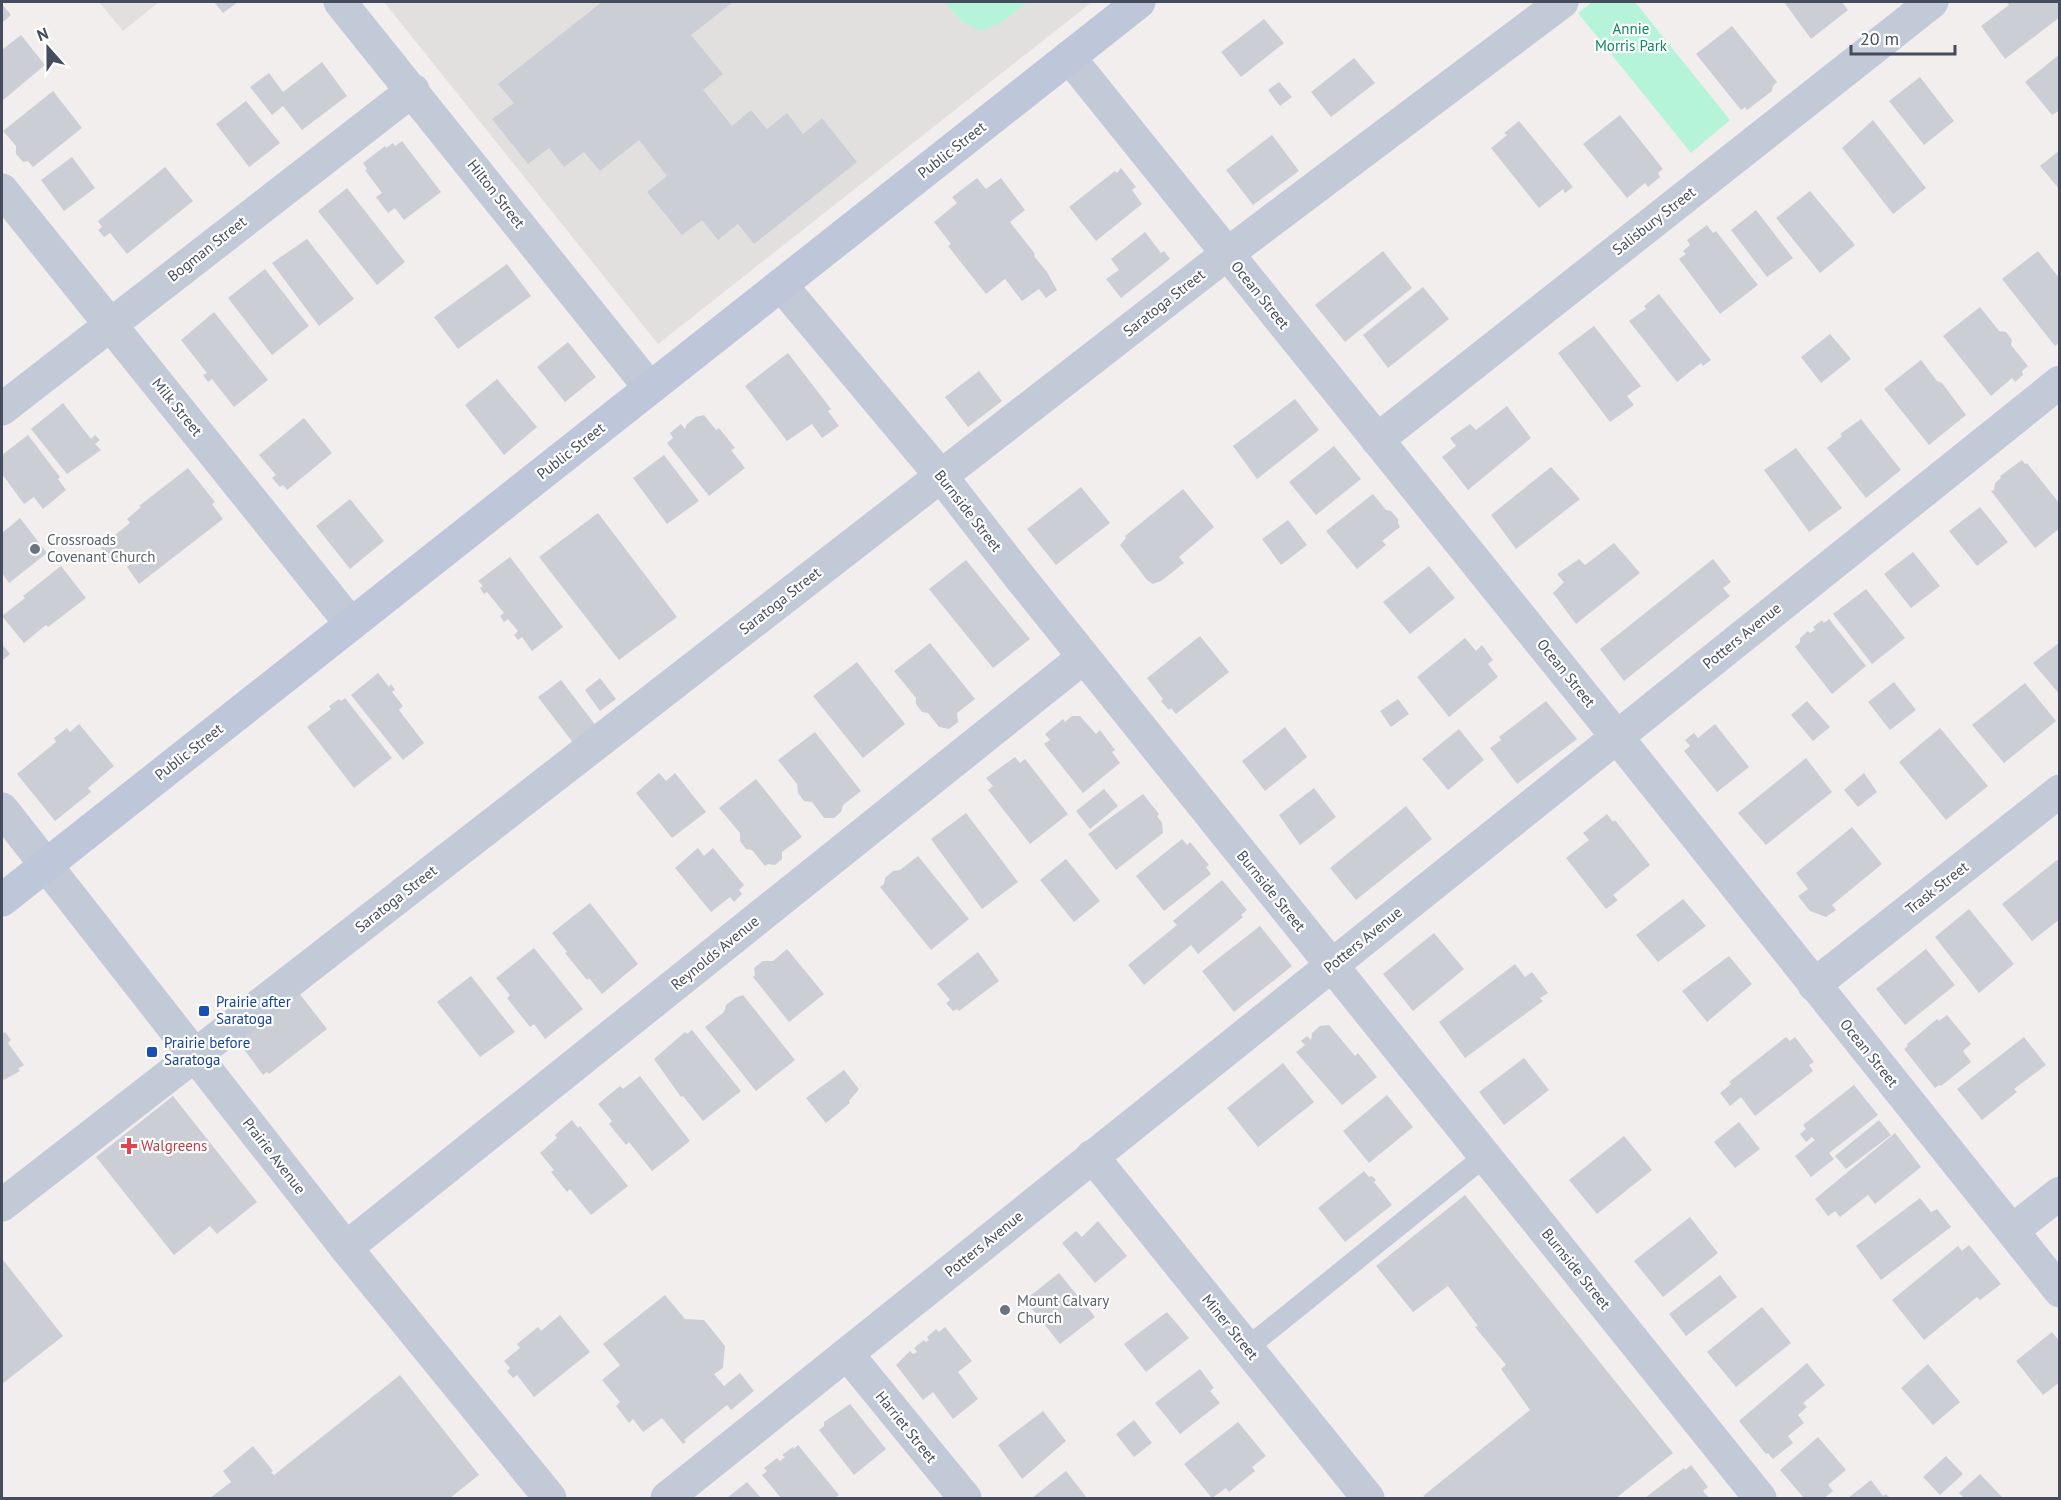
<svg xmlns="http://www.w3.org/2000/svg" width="2061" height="1500" font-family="'PT Sans',sans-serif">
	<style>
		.education { fill: #e2dfdf }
		.green { fill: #b6f4da }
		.building { fill: #ccced6 }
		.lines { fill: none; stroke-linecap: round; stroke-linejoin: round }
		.service { stroke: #c2c9d7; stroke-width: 21 }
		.minor { stroke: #c2c9d7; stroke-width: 33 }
		.tertiary { stroke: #c2c9d7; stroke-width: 33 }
		.secondary { stroke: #bec6d9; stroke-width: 33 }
		.worship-dot { fill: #6b7280; stroke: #fff; stroke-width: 2 }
		.transit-dot { fill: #1a4fb4; stroke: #fff; stroke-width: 2 }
		.health-dot { fill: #e0444e; stroke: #fff; stroke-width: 2 }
		.labels { text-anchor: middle; stroke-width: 4.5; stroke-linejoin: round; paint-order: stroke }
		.park-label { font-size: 15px; fill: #0c8760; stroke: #fff }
		.street-label { font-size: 15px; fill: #444c5d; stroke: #fff }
		.worship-label { font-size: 15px; fill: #5b616d; stroke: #fff; text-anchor: start }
		.transit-label { font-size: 15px; fill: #164399; stroke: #fff; text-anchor: start }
		.health-label { font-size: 15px; fill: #be3a42; stroke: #fff; text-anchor: start }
	</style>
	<rect width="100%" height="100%" fill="#f1eeed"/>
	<path class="education" d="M99,2H159L123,31Z
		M384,2H1092L658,344Z"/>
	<path class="green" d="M945,2H1028L1002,22L981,31L961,21Z
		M1592,2H1635L1730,120L1691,153L1578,13Z"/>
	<path class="building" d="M214,2H238L223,13Z
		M602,2H733L691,35L723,74L703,90L732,126L751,110L767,129L787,113L803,134L822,118L857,162L754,244L738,224L718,240L702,220L682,235L647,192L667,176L639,140L600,171L584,152L564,167L549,148L528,164L492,119L514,103L498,84Z
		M1784,2H1842L1848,10L1811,39Z
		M2007,2H2060V17L2005,59L1981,26L2009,5Z
		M2,4L11,15L2,23Z
		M1264,19L1284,43L1241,77L1221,52Z
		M1732,26L1777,82L1773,86L1772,91L1747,110L1745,107L1741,110L1696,54Z
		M21,35L45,65L2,101V50Z
		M2060,54V110L2052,115L2025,82Z
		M1354,58L1375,83L1331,117L1311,92Z
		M322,62L347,96L302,130L283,106L272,115L250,87L269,73L283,92Z
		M1920,77L1954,121L1924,145L1889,101Z
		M1279,82L1292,97L1280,106L1268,90Z
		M53,91L82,128L33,167L28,161L23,162L16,154V146L3,131Z
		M246,101L280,143L249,167L216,124Z
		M1620,115L1663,169L1658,173L1660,177L1648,187L1645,183L1627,198L1583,144Z
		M1873,120L1926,188L1893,214L1842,148Z
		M1519,121L1573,187L1565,193L1563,189L1539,208L1491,148L1507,135L1504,133Z
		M1272,135L1299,171L1253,205L1226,170Z
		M402,141L441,192L404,220L395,208L388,213L376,197L382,193L365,170L367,169L363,163L385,146L386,148L393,143L395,146Z
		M2060,150V190L2040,166Z
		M72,157L95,188L64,211L41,180Z
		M165,167L193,201L127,254L110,233L104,237L98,230L102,227L98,221Z
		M1121,168L1136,187L1132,190L1142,204L1096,241L1069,207L1115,171L1117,173Z
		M977,178L986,189L1001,178L1025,210L1010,222L1035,254L1034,256L1047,272L1057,290L1046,298L1039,289L1022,301L1005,279L986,294L948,246L951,244L934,222L957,203L952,197Z
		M347,188L405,262L377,285L318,211Z
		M1810,191L1855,245L1820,273L1776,218Z
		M1756,210L1793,258L1767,277L1731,230Z
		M1707,225L1713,233L1716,231L1758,285L1720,314L1679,259L1686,254L1683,251L1690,245L1687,240Z
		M1145,232L1161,253L1164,251L1170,259L1121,298L1106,279L1119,270L1111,259Z
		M307,239L354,299L319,326L272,263Z
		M1383,251L1412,288L1345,342L1315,305Z
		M2038,251L2060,279V342L2055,346L2002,279Z
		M507,264L531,296L458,349L434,317Z
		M265,269L309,326L272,355L228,298Z
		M1423,287L1449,319L1388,368L1363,335Z
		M1659,294L1711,360L1703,366L1701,363L1677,382L1629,321L1646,309L1644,306Z
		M1980,307L1999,331L2006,332L2012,340L2011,345L2028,366L2022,371L2023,375L2015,382L2012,378L1991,396L1943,336Z
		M214,312L268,380L234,407L212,379L208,382L203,375L207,373L181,340Z
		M1594,326L1641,386L1627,396L1634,405L1610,422L1558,353Z
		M1830,334L1851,359L1821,383L1801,357Z
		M568,342L596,377L565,402L537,367Z
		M788,353L831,409L828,411L839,426L822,438L812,424L787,441L745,386Z
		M1921,360L1937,381L1942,383L1966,415L1929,445L1884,389Z
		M979,371L1002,401L968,427L945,397Z
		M497,379L537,427L504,455L465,405Z
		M1295,399L1319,430L1257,479L1233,446Z
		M63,403L91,439L95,435L100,440L95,444L101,450L67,474L31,429Z
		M1507,406L1531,438L1468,490L1442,457L1456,446L1450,438L1470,424L1476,430Z
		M704,415L716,430L719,428L735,448L731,450L745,468L709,496L667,443L673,438L670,433L681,424L685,429L687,424L696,417Z
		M304,418L332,453L287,490L283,485L280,487L272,478L276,475L259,455Z
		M1861,419L1901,470L1866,498L1827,448L1842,436L1840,434Z
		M28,435L60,477L58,479L66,490L43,509L34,497L24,504L2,474V455Z
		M1334,446L1361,479L1316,515L1289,482Z
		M1796,448L1842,508L1809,532L1764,470Z
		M664,455L699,501L667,524L633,478Z
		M2022,460L2025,464L2027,463L2060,504V528L2035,548L1991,491L1994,490L1995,483L2001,478L2000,476Z
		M1551,467L1580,499L1516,549L1491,515Z
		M188,468L215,502L212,504L223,519L139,584L127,567L135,560L129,553L114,565L100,547L130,523L127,519L141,507L139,506Z
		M1081,487L1110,523L1056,565L1027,529Z
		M1183,489L1214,527L1179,557L1184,563L1161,581L1153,584L1147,580L1120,545L1126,538L1125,536Z
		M1373,494L1386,510L1391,511L1398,519V523L1400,527L1382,541L1386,545L1357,569L1326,531Z
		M350,499L384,541L350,569L316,526Z
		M1980,507L2008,542L1977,566L1949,531Z
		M598,513L677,617L619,660L539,557Z
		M20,518L47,553L9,583L2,573V533Z
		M1288,520L1307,545L1281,565L1262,539Z
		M1614,543L1640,573L1576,624L1553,593L1564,582L1557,574L1579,559L1585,565Z
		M1913,552L1940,586L1911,608L1884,574Z
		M510,557L563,627L532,651L522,637L518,640L514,635L518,631L508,619L504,622L500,616L504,613L487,592L484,594L480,588L483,586L478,581Z
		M1713,559L1731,582L1723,588L1730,596L1624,681L1600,649Z
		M966,560L1030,639L993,668L929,589Z
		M61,566L86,598L48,627L46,625L24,643L2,616L25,598L23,596Z
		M1429,566L1455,598L1410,634L1383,602Z
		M1866,589L1905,638L1872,664L1833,614Z
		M1829,619L1866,666L1832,694L1795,647L1800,642V638L1808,631L1810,633L1815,630L1813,627L1822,620L1824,623Z
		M1200,636L1229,672L1176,714L1171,708L1169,710L1161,701L1163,699L1147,678Z
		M1465,638L1476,651L1482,645L1493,660L1488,664L1498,677L1449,717L1417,677Z
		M2060,642V695L2033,663Z
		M930,643L975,699L957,713L958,722L949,729L939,727L928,713L922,712L916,704V698L894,671Z
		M2,644L10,654L2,661Z
		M857,662L905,724L863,758L813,696Z
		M378,673L389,687L391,684L395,690L392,692L403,706L399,710L424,743L403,760L351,695Z
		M600,678L616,699L600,711L585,690Z
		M561,680L597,727L574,744L538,697Z
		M1894,682L1916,710L1890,730L1868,702Z
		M2025,683L2056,721L2004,763L1972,725Z
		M345,698L392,758L354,788L307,727L331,709L329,706L339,699L341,701Z
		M1398,699L1409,714L1391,727L1380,711Z
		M1546,701L1577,739L1517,784L1490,748L1501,740L1499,737Z
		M1807,701L1830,727L1813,741L1791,715Z
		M1072,716H1080L1096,734L1100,730L1115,750L1112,752L1120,763L1083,793L1044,744L1050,740L1045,734L1063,719L1065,722Z
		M79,724L114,766L88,788L91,792L55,821L17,774L56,742L54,738L67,728L70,732Z
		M1715,724L1749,767L1717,792L1684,751L1690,746L1685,740L1694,733L1698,738Z
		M1285,727L1307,757L1265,791L1242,761Z
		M1940,728L1988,786L1946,820L1899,762Z
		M1459,729L1484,760L1448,790L1422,759Z
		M815,732L861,791L843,805L841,812L834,818H824L812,802L804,801L798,793L797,784L778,760Z
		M1015,757L1020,763L1025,759L1068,814L1030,844L988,790L993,786L986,778Z
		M1806,758L1832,792L1766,845L1738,813Z
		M659,773L666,781L675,773L706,812L672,838L636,793Z
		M1864,773L1877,792L1858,807L1844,790Z
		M756,779L802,837L782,852V859L775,865L768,864L765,866L752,850L746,849L740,841V833L719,808Z
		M1314,788L1336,817L1300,845L1279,815Z
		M1104,789L1118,806L1090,829L1076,811Z
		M1143,794L1159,814L1157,816L1162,823L1163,833L1116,870L1088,834Z
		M1406,806L1432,839L1356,900L1330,868Z
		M966,813L1018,882L982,909L931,839Z
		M1607,814L1613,822L1615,820L1650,865L1613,895L1618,900L1606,909L1566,858L1589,840L1583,833Z
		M1852,827L1882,864L1832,905L1836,910L1826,917L1810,911L1798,896L1808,889L1796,873Z
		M1182,839L1187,845L1190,842L1209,865L1206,867L1211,874L1164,911L1136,876Z
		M698,848L704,856L713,848L744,885L739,890L742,894L734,902L730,897L711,912L675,868Z
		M918,856L969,919L931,950L880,887L884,884L885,878L893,871L900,870Z
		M1066,859L1100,901L1074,922L1040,880Z
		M2057,860L2060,863V919L2032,941L2002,904Z
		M1222,880L1247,910L1241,915L1243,917L1198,954L1191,945L1144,985L1128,965L1177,925L1173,921Z
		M1683,899L1706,926L1658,962L1636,935Z
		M590,903L638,964L602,994L589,978L587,980L565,953L567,952L552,933Z
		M1969,909L2014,964L1979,993L1935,937Z
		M1260,926L1292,966L1234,1012L1202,971Z
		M1434,933L1464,969L1413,1011L1383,974Z
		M534,948L583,1009L545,1039L534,1024L530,1027L507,998L510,995L496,978Z
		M787,949L824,994L789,1022L753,977L755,975L754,968L763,961H773Z
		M1926,949L1955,985L1905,1025L1876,989Z
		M978,952L999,981L959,1011L957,1009L953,1011L946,1003L950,1000L937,984Z
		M1729,956L1752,984L1707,1022L1682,991Z
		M1515,964L1525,977L1532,972L1548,993L1540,998L1543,1001L1465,1058L1439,1022Z
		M471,976L515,1032L480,1057L437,1002Z
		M299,993L327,1029L269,1074L267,1072L263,1075L237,1040Z
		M743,995L795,1060L756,1091L705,1027L724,1012L726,1005L735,998Z
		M1947,1015L1971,1044L1963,1051L1971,1062L1941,1086L1939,1085L1935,1088L1904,1049L1908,1046L1907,1044L1937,1019L1939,1021Z
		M1329,1025L1355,1056L1358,1053L1377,1077L1342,1105L1296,1052L1305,1045L1301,1041L1307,1036L1311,1040L1312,1033L1320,1026Z
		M692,1030L741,1091L703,1121L683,1096L681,1097L654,1059L685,1032L687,1034Z
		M5,1032L11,1040L8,1043L24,1065L18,1069L20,1071L4,1080L2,1077V1034Z
		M1786,1037L1790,1041L1795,1037L1814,1062L1809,1065L1813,1071L1755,1116L1741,1097L1730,1106L1720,1093L1731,1084L1729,1082Z
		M2024,1037L2046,1065L2014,1089L2017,1092L1982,1120L1957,1089Z
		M1524,1058L1549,1090L1504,1125L1479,1092Z
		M1283,1063L1314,1102L1258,1147L1227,1108Z
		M844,1070L859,1089L849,1101L850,1103L826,1123L806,1098Z
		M640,1076L690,1141L652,1171L629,1142L626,1145L609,1124L612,1121L598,1104L620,1086L623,1089Z
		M1854,1085L1878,1115L1829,1153L1834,1159L1811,1177L1795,1156L1815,1140L1812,1137L1806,1142L1800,1134L1806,1129L1803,1125Z
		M1387,1095L1413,1127L1369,1163L1343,1131Z
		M173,1096L257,1202L217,1234L210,1226L174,1255L96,1157Z
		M572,1120L578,1128L580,1126L628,1186L591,1215L570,1189L567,1192L551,1172L554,1170L540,1153L557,1138L555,1135Z
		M1879,1120L1891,1135L1846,1169L1835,1156Z
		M1739,1122L1760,1149L1735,1168L1714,1142Z
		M1895,1133L1921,1167L1875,1204L1868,1195L1840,1217L1835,1211L1828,1216L1815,1199Z
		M1624,1136L1652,1170L1597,1214L1569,1180Z
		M1364,1171L1369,1177L1372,1176L1376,1180L1374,1182L1392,1205L1345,1242L1318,1208Z
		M1465,1195L1673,1453L1616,1498H1426L1423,1496L1530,1410L1501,1369L1506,1365L1475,1327L1478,1326L1448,1286L1413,1312L1376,1266Z
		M1920,1198L1931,1212L1937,1209L1951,1227L1881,1280L1856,1246Z
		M1690,1217L1718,1253L1663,1297L1634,1261Z
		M1098,1221L1127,1256L1095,1283L1062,1243L1076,1231L1082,1237Z
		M1969,1245L2001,1284L1980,1300L1977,1297L1924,1340L1892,1300L1958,1246L1962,1251Z
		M3,1260L63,1336L2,1384V1261Z
		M1059,1273L1095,1317L1060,1344L1025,1300Z
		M1720,1275L1737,1297L1686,1336L1669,1314Z
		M665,1295L685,1319L704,1320L725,1346L723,1368L714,1374L724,1386L740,1373L754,1391L731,1410L727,1405L684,1440L686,1442L683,1444L662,1418L643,1432L633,1419L629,1423L616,1406L620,1402L602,1380L620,1365L603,1344Z
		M1762,1307L1791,1343L1736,1387L1707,1352Z
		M1167,1312L1189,1338L1146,1372L1124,1344Z
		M560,1315L590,1352L534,1397L517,1375L513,1378L507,1371L510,1368L504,1361L520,1348L517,1344L538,1327L541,1331Z
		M945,1327L972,1361L958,1372L978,1399L953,1419L933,1392L923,1400L896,1365L910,1351L913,1354L917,1352L914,1348L924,1340L926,1342L929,1340L927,1337L936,1329L939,1332Z
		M2052,1332L2060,1342V1382L2043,1395L2016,1361Z
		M1807,1363L1825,1385L1803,1403L1807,1407L1798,1415L1804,1423L1788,1436L1793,1443L1773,1459L1768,1453L1766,1454L1739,1421Z
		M1928,1364L1960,1402L1933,1425L1901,1388Z
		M1200,1369L1214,1388L1210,1391L1220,1403L1180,1434L1155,1403Z
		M400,1375L479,1475L450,1498H210L231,1482L223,1471L253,1446L273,1471L271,1472L274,1475Z
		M850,1404L886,1449L854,1475L819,1430L824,1426V1422Z
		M1043,1411L1066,1441L1022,1479L998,1445Z
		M1134,1420L1152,1443L1134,1457L1116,1434Z
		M1238,1422L1266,1456L1252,1467L1255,1471L1229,1492L1226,1488L1212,1498L1184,1464Z
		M1818,1437L1846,1470L1828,1485L1833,1491L1824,1498H1804L1780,1470Z
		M798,1445L839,1495L834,1498H781L762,1475L767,1471L764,1468L777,1458L780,1461L785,1457L782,1455L793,1447L794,1449Z
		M1946,1456L1963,1474L1940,1495L1923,1477Z
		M1691,1465L1708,1487L1703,1491L1709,1498H1645L1684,1468L1685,1470Z
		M1066,1471L1087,1498H1032Z
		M1980,1474L2003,1498H1964L1959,1493Z
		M1871,1480L1883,1496L1886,1494L1890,1498H1848Z
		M747,1482L761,1498H727Z"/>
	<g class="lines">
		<path class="service" d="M1247,1348L1485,1156"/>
		<path class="minor" d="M340,2L650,388
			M1069,57L1617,737L2060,1291
			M2,190L351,624
			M781,285L941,476L1022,580L1760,1498
			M2,409L413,90
			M1377,440L1932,2
			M1814,985L2060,791
			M1092,1156L1368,1498
			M2,1205L1227,254L1562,2
			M2012,1231L2060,1193
			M346,1248L1084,657
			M848,1355L965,1498
			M667,1498L2060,382"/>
		<path class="tertiary" d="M2,809L346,1248L550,1498"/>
		<path class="secondary" d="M2,900L1139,2"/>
	</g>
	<g class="worship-dot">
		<circle cx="35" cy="549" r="6"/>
		<circle cx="1005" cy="1310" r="6"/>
	</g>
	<g class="transit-dot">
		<rect x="198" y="1005" width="12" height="12" rx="3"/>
		<rect x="146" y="1046" width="12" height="12" rx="3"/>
	</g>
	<path class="health-dot" d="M126 1137h6v6h6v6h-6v6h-6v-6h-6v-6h6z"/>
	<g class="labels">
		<g class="park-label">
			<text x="1631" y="34">Annie<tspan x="1631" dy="17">Morris Park</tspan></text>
		</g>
		<g class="street-label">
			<text transform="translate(952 150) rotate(-38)" y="5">Public Street</text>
			<text transform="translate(496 194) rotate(52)" y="5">Hilton Street</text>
			<text transform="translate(1654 221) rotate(-38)" y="5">Salisbury Street</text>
			<text transform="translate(207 249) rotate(-38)" y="5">Bogman Street</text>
			<text transform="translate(1260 295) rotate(51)" y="5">Ocean Street</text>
			<text transform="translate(1164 303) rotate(-38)" y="5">Saratoga Street</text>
			<text transform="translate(177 407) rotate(51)" y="5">Milk Street</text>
			<text transform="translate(571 451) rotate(-38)" y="5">Public Street</text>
			<text transform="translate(968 511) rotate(52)" y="5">Burnside Street</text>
			<text transform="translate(780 601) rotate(-38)" y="5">Saratoga Street</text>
			<text transform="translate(1742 636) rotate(-39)" y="5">Potters Avenue</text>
			<text transform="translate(1566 673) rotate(51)" y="5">Ocean Street</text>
			<text transform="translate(189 752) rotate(-38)" y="5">Public Street</text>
			<text transform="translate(1937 888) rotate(-38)" y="5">Trask Street</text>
			<text transform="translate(1271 891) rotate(51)" y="5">Burnside Street</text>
			<text transform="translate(396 899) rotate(-38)" y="5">Saratoga Street</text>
			<text transform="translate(1363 940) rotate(-39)" y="5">Potters Avenue</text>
			<text transform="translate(715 953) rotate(-39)" y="5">Reynolds Avenue</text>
			<text transform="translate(1869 1053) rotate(51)" y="5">Ocean Street</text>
			<text transform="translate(274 1156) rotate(52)" y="5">Prairie Avenue</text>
			<text transform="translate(984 1244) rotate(-39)" y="5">Potters Avenue</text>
			<text transform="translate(1576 1269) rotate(51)" y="5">Burnside Street</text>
			<text transform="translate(1230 1327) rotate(51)" y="5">Miner Street</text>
			<text transform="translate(906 1427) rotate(51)" y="5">Harriet Street</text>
		</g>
		<g class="worship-label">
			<text x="47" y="545">Crossroads<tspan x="47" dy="17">Covenant Church</tspan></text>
			<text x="1017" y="1306">Mount Calvary<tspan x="1017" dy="17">Church</tspan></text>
		</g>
		<g class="transit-label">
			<text x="216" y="1007">Prairie after<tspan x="216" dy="17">Saratoga</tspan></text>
			<text x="164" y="1048">Prairie before<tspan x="164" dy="17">Saratoga</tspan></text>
		</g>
		<g class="health-label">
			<text x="141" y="1151">Walgreens</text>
		</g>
	</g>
	<rect width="2061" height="1500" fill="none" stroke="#444c5d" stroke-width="6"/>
	<g transform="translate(48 48) rotate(339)" stroke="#ffffff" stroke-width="4.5" paint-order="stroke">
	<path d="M0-4.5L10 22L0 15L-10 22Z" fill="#444c5d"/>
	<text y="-9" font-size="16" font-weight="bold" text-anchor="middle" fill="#444c5d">N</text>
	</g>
	<path d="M1851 45v9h104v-9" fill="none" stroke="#444c5d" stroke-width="3"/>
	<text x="1860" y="45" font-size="18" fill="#444c5d" stroke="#ffffff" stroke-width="4.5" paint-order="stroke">20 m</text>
</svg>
